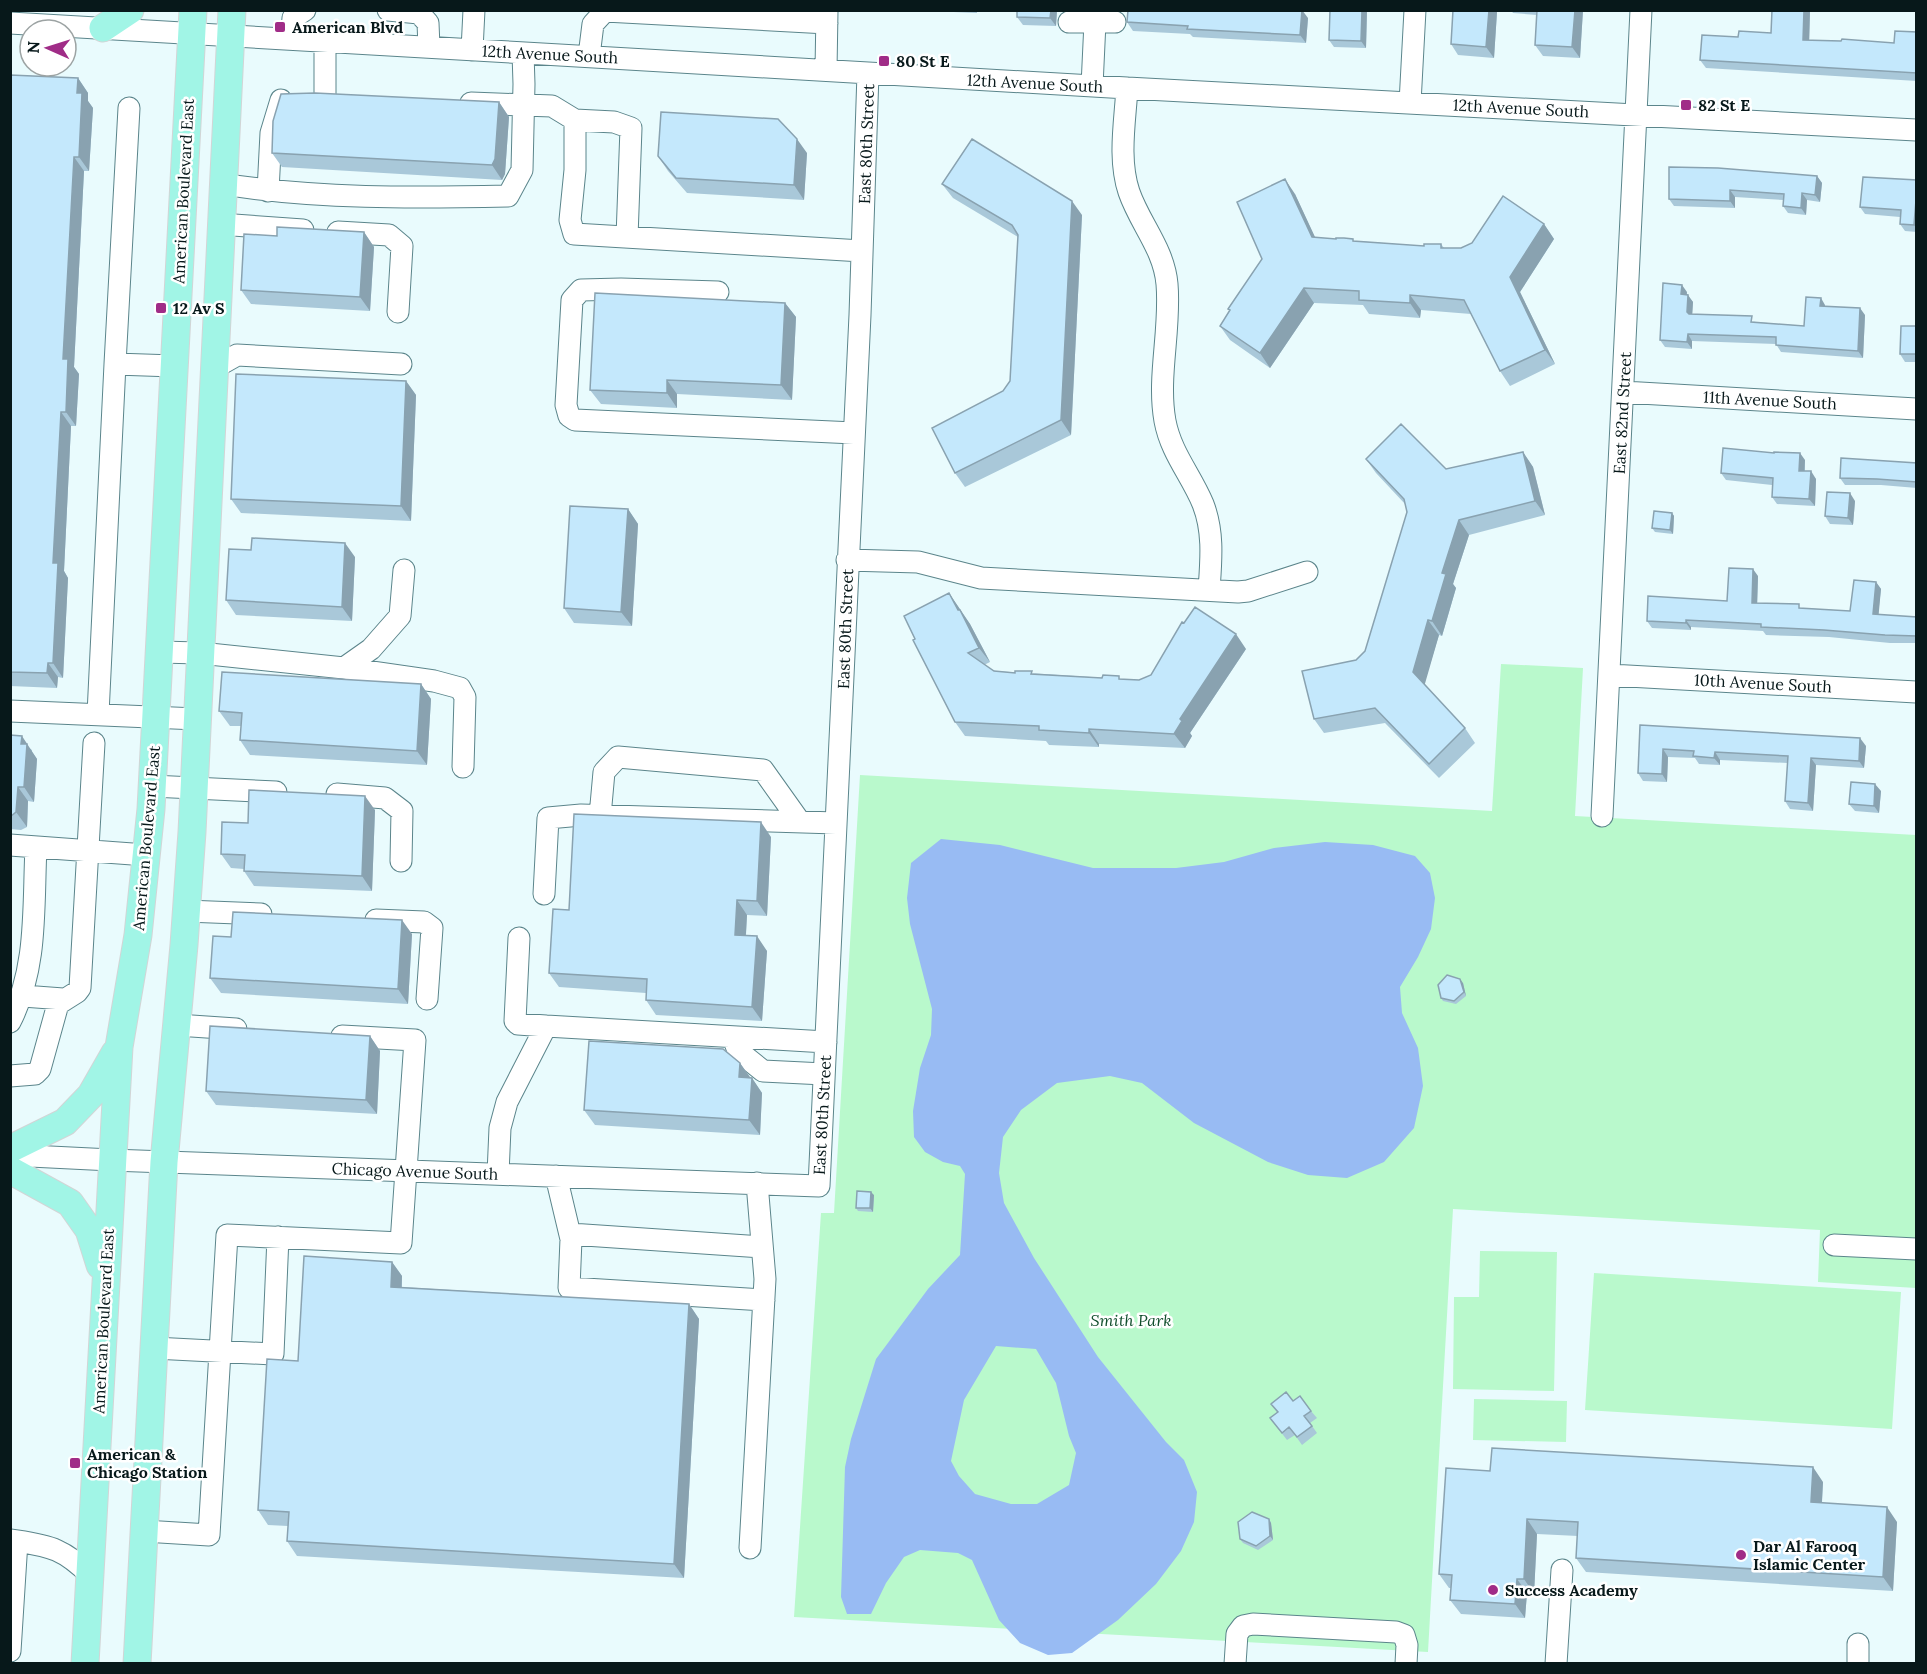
<svg xmlns="http://www.w3.org/2000/svg" width="1927" height="1674" font-family="Lora,serif">
	<style>
		.green { fill: #b9f9cc }
		.water { fill: #98bbf3; fill-rule: evenodd }
		.lines { fill: none; stroke-linecap: round; stroke-linejoin: round }
		.minor-casing { stroke: #5b858b; stroke-width: 23 }
		.major-casing { stroke: #d2d5d6; stroke-width: 29 }
		.minor { stroke: #fff; stroke-width: 21 }
		.major { stroke: #a1f5e6; stroke-width: 27 }
		.wall { fill: #a9c8d9 }
		.shaded-wall { fill: #89a2b0 }
		.building { fill: #c4e8fc; stroke: #89a2b0; stroke-width: 1.5 }
		.poi-dot { fill: #a02c87; stroke: #fff; stroke-width: 2 }
		.labels { text-anchor: middle; stroke-width: 5; stroke-linejoin: round; paint-order: stroke }
		.poi-label { font-size: 16px; font-weight: bold; fill: #07181a; stroke: #fff; text-anchor: start }
		.street-label { font-size: 16px; fill: #07181a; stroke: #fff }
		.park-label { font-size: 16px; font-style: italic; fill: #104e2c; stroke: #fff }
	</style>
	<rect width="100%" height="100%" fill="#e9fbfd"/>
	<path class="green" d="M1501,664L1583,668L1575,816L1916,835V1288L1818,1282L1820,1230L1453,1209L1428,1652L794,1617L821,1213H834L860,775L1492,811Z
		M1480,1251L1557,1252L1554,1391L1453,1389L1454,1297H1479Z
		M1594,1273L1901,1292L1892,1429L1585,1410Z
		M1474,1399L1567,1401L1566,1442L1473,1440Z"/>
	<path class="water" d="M941,839L1000,845L1093,868H1176L1224,862L1274,848L1325,842L1373,845L1415,856L1430,873L1435,898L1431,929L1418,957L1400,987L1402,1013L1418,1048L1423,1086L1414,1128L1384,1162L1347,1178L1308,1175L1268,1162L1194,1123L1142,1083L1110,1076L1057,1083L1021,1110L1003,1137L999,1173L1004,1203L1034,1258L1098,1357L1166,1442L1184,1460L1197,1492L1194,1522L1181,1551L1156,1584L1118,1620L1072,1653L1048,1655L1020,1643L999,1620L972,1560L958,1553L920,1550L904,1557L886,1583L871,1614H847L841,1597L845,1467L851,1439L876,1359L928,1289L960,1255L965,1174L960,1166L943,1162L925,1152L914,1137L913,1111L920,1068L931,1035L932,1009L910,924L907,898L911,863ZM996,1346L1036,1349L1056,1383L1069,1436L1076,1453L1069,1485L1037,1504H1011L975,1494L959,1476L951,1461L964,1400Z"/>
	<g class="lines">
		<g class="minor-casing">
			<path id="minor" d="M388,10L419,13L428,23L429,47
				M1069,22H1095
				M10,23L1127,88L1916,130
				M291,39L293,18L305,10
				M472,50L474,10
				M589,56L593,24L605,11L827,23
				M826,70L827,11
				M1092,86L1095,22H1115
				M1127,88C1125,122 1118,159 1129,192C1140,224 1164,249 1167,284C1171,330 1157,377 1165,421C1171,453 1191,475 1203,504C1214,532 1211,561 1209,590
				M325,95V41
				M471,103L552,106L575,120V170L570,220L574,234L862,251
				M1410,103L1415,10
				M575,120L614,122L631,128L627,237
				M223,184C317,199 413,198 508,196L522,170L524,84L523,53
				M268,191L271,133L281,100
				M220,224L303,230
				M338,232L389,235L402,246L398,312
				M718,292L621,289L581,290L572,300L566,405L569,416L575,420L854,433
				M115,364L129,108
				M214,368L237,355L401,364
				M1623,392L1916,409
				M847,560L918,562L981,578L1238,592L1248,591L1307,572
				M159,652L200,653L344,668L371,649L400,616L404,570
				M344,668L434,681L460,688L465,697L463,767
				M1610,675L1916,692
				M10,711L197,719
				M98,714L115,364L174,366
				M152,786L276,792
				M337,794L385,798L402,811L401,861
				M600,816L604,772L618,757L763,770L800,822
				M1602,816L1641,10
				M10,845L146,855
				M544,894L548,818L581,815L836,823
				M186,911L261,914
				M376,920L424,922L432,928L427,999
				M519,938L515,1021L518,1024L546,1026
				M23,996L63,999
				M10,1022C38,968 33,906 36,847
				M177,1025L236,1029
				M733,1037L738,1051L763,1071L824,1074
				M10,1076L35,1074L40,1069L58,1004L77,992L80,988L94,743
				M10,1155L111,1160L819,1186L860,315L868,73
				M498,1174L500,1128L507,1102L546,1026L826,1042
				M556,1176L571,1239L569,1288L764,1300
				M570,1234L762,1247
				M1834,1245L1916,1249
				M154,1348L273,1354L278,1237
				M144,1531L209,1535L227,1235L401,1243L415,1040L342,1036
				M10,1540L17,1541L10,1651
				M17,1541C51,1546 65,1550 90,1575
				M750,1548L765,1279L757,1183
				M1235,1664L1237,1634L1243,1626L1253,1624L1396,1632L1404,1635L1407,1645L1406,1664
				M1556,1664L1562,1570
				M1858,1664V1644"/>
		</g>
		<g class="major-casing">
			<path id="major" d="M103,28L130,10
				M10,1149L65,1122L91,1095L115,1053
				M10,1170L70,1203L89,1230L100,1265
				M85,1664L119,1047L138,935L151,809L193,10
				M137,1664L164,1162L184,945L192,832L232,10"/>
		</g>
		<use href="#minor" class="minor"/>
		<use href="#major" class="major"/>
	</g>
	<path class="wall" d="M906,10H977V13Z
		M1017,10H1057L1056,26L1023,25L1017,17Z
		M1330,10H1367L1366,48L1334,47L1329,40Z
		M1453,10H1496L1497,12L1494,58L1458,55L1451,44Z
		M1511,10H1583L1580,58L1543,56L1535,45L1537,15L1513,13Z
		M1772,10H1810L1809,40L1894,43L1917,32V81L1706,68L1700,60L1738,37L1771,33Z
		M1308,18L1306,43L1193,37L1190,34L1133,31L1127,22Z
		M10,75L78,78L88,93V101L93,108L89,171H84L74,367L79,374L76,426H71L64,571L68,578L63,678L58,677L57,688L10,686Z
		M499,102L509,117L505,174L502,180L282,167L272,153Z
		M807,153L804,200L687,193L668,171L658,156Z
		M1817,176L1822,183L1820,202L1807,200L1806,215L1788,213L1783,206L1784,200L1735,197V208L1674,206L1669,199Z
		M1917,180V232L1905,231L1900,224V217L1865,214L1860,207Z
		M942,184L1082,215L1071,435L965,487L955,473L1010,381L1018,237L953,198Z
		M1295,194L1315,238L1424,246L1441,244L1444,248H1461L1544,224L1554,239L1520,292L1555,364L1510,386L1500,371L1471,314L1421,310L1420,318L1369,314L1363,305L1314,303L1270,368L1230,340L1220,326L1230,311L1228,309L1262,259Z
		M364,232L374,247L370,311L251,304L241,290L277,236Z
		M1687,292V295L1693,302L1692,314L1756,322L1804,326L1825,305V306L1865,315L1863,358L1781,352L1776,344L1692,341V349L1665,347L1660,340Z
		M785,303L796,317L792,400L677,394V408L601,404L590,390Z
		M1917,326V362H1905L1900,354Z
		M406,381L416,395L411,521L241,513L231,499Z
		M1523,452L1533,467L1545,515L1469,535L1453,584L1456,588L1442,636L1439,635L1424,684L1465,728L1475,743L1439,778L1385,723L1324,733L1314,719L1356,660L1365,651L1407,512L1405,504L1376,473L1366,459L1446,469Z
		M1774,453L1805,460V471L1816,479L1815,506L1777,504L1772,497V485L1726,480L1721,473Z
		M1917,463V488L1881,485H1845L1840,478Z
		M1855,501L1853,525L1830,524L1825,516Z
		M628,509L638,524L632,626L574,623L564,608Z
		M1672,513L1674,516L1673,534L1655,532L1652,528Z
		M355,557L352,621L236,615L226,600Z
		M1758,576L1757,603L1802,608L1850,611L1876,582L1881,589L1878,615L1917,617V643H1890L1829,637L1766,635L1763,631L1691,627V630L1652,628L1647,621L1727,601Z
		M949,593L970,624L990,662L984,665L994,671L1139,680L1246,649L1190,733L1192,736L1185,748L1099,744V747L1049,745L1046,741L965,736L955,722L915,639Z
		M421,684L431,699L427,765L250,755L240,740L241,726H230L219,711Z
		M1640,725L1866,746L1864,768L1816,765L1813,811L1790,809L1785,801L1788,763L1720,760V765L1699,764L1695,758L1668,757L1667,782L1643,781L1638,773Z
		M10,735L32,750V752L37,759L34,802L28,801L27,827L21,830L10,829Z
		M1881,791L1879,813L1855,811L1849,804Z
		M375,810L372,891L254,886L244,871V869L231,868L221,854L248,823Z
		M771,837L767,916L747,915L746,935L767,951L762,1021L656,1015L646,1000V993L559,987L549,973Z
		M412,934L408,1004L221,993L210,978L231,937Z
		M1463,983L1466,996L1456,1004L1443,1001L1441,998Z
		M370,1036L380,1051L377,1114L216,1105L206,1091Z
		M740,1063L750,1078H752L762,1093L760,1135L595,1125L584,1110Z
		M874,1195L873,1212L858,1211L856,1208Z
		M392,1262L402,1276V1287L689,1304L699,1319L684,1578L297,1556L287,1541L288,1526L268,1525L258,1510L298,1361Z
		M1293,1401L1311,1411L1317,1418L1310,1423L1317,1433L1302,1445L1295,1435L1287,1440L1270,1418L1277,1412L1271,1404Z
		M1490,1471L1823,1482L1822,1503L1897,1522L1893,1591L1586,1572L1576,1558L1578,1536L1537,1534L1534,1594L1527,1593L1525,1618L1461,1614L1450,1600L1451,1588H1449L1439,1574Z
		M1269,1519L1271,1523L1273,1540L1258,1550L1243,1543L1240,1539Z"/>
	<path class="shaded-wall" d="M1051,10H1057L1056,26L1050,18Z
		M1302,10L1308,18L1306,43L1300,35Z
		M1362,10H1367L1366,48L1361,41Z
		M1489,10H1496L1497,12L1494,58L1486,47Z
		M1575,10H1583L1580,58L1572,47Z
		M1804,10H1810L1809,48L1803,40Z
		M78,78L88,93V101L93,108L89,171L79,157L77,93Z
		M499,102L509,117L505,174L502,180L492,165Z
		M797,139L807,153L804,200L794,185Z
		M74,157L84,171L74,367L79,374L76,426L66,412L63,359Z
		M1817,176L1822,183L1820,202L1815,195Z
		M1285,179L1295,194L1322,252L1312,237Z
		M1730,190L1735,197V208L1730,201Z
		M1802,193L1807,200L1806,215L1801,208Z
		M1916,200L1917,202V229L1914,225Z
		M1072,201L1082,215L1071,435L1061,420Z
		M1544,224L1554,239L1520,292L1555,364L1545,350L1510,277Z
		M364,232L374,247L370,311L360,297Z
		M1682,285L1687,292L1686,301L1681,294Z
		M1304,288L1314,303L1270,368L1260,353Z
		M1410,295L1421,310L1420,318L1410,303Z
		M1688,295L1693,302L1692,319L1687,312Z
		M1821,298L1825,305V313L1820,306Z
		M785,303L796,317L792,400L781,385Z
		M1860,308L1865,315L1863,358L1858,351Z
		M1688,334L1692,341V349L1687,342Z
		M667,380L677,394V408L667,393Z
		M406,381L416,395L411,521L401,506Z
		M61,412L71,426L64,571L68,578L63,678L53,663V563Z
		M1523,452L1533,467L1545,515L1535,501Z
		M1800,453L1805,460L1804,478L1799,471Z
		M1811,471L1816,479L1815,506L1809,499Z
		M1850,493L1855,501L1853,525L1848,518Z
		M628,509L638,524L632,626L621,612Z
		M1672,513L1674,516L1673,534L1670,530Z
		M1459,520L1469,535L1453,584L1456,588L1442,636L1432,621L1442,573Z
		M345,543L355,557L352,621L342,607Z
		M1753,569L1758,576L1757,610L1752,603Z
		M1876,582L1881,589L1878,621L1873,614Z
		M949,593L970,624L990,662L979,648Z
		M1428,620L1439,635L1424,687L1413,672Z
		M1686,620L1691,627V630L1686,623Z
		M1236,634L1246,649L1190,733L1192,736L1185,748L1174,734L1180,719Z
		M48,663L58,677L57,688L47,673Z
		M421,684L431,699L427,765L417,751Z
		M1089,729L1099,744V747L1089,733Z
		M22,736L37,759L34,802L24,787L21,744Z
		M1860,738L1866,746L1864,768L1859,761Z
		M1663,749L1668,757L1667,782L1662,774Z
		M1715,752L1720,760V765L1714,758Z
		M1811,758L1816,765L1813,811L1808,803Z
		M1875,784L1881,791L1879,813L1874,806Z
		M18,787L28,801L27,827L16,812Z
		M365,796L375,810L372,891L362,876Z
		M761,822L771,837L767,916L757,901Z
		M737,900L747,915L745,949L735,935Z
		M402,920L412,934L408,1004L398,989Z
		M757,936L767,951L762,1021L752,1007Z
		M1460,979L1463,983L1466,996L1464,992Z
		M370,1036L380,1051L377,1114L366,1100Z
		M740,1063L750,1077L749,1092L739,1077Z
		M752,1078L762,1093L760,1135L749,1120Z
		M871,1192L874,1195L873,1212L870,1208Z
		M392,1262L402,1276L401,1301L391,1287Z
		M689,1304L699,1319L684,1578L674,1564Z
		M1813,1467L1823,1482L1821,1517L1811,1502Z
		M1887,1507L1897,1522L1893,1591L1883,1577Z
		M1269,1519L1271,1523L1273,1540L1270,1536Z
		M1527,1519L1537,1534L1534,1594L1524,1579Z
		M1517,1579L1527,1593L1525,1618L1515,1604Z"/>
	<path class="building" d="M1017,10H1051L1050,18L1017,17Z
		M1128,10H1302L1300,35L1187,29L1188,26L1127,22Z
		M1330,10H1362L1361,41L1329,40Z
		M1453,10H1489L1486,47L1451,44Z
		M1537,10H1575L1572,47L1535,45Z
		M1772,10H1804L1803,40L1841,41L1842,39L1894,43L1895,31L1917,32V73L1700,60L1702,35L1738,37L1739,31L1771,33Z
		M10,75L78,78L77,93H82L79,157H74L63,359H68L66,412H61L53,563H58L53,663H48L47,673L10,672Z
		M315,93L499,102L495,159L492,165L272,153L273,121L281,94Z
		M661,112L778,119L797,139L794,185L676,178L658,156Z
		M972,139L1072,201L1061,420L955,473L932,428L1003,391L1010,381L1018,235L1012,225L942,184Z
		M1669,167L1718,168L1817,176L1815,195L1802,193L1801,208L1783,206L1784,194L1730,190V201L1669,199Z
		M1863,177L1917,180V200H1916L1914,225L1900,224L1901,210L1860,207Z
		M1285,179L1312,237L1336,239V238H1344L1353,239V241L1424,246V244H1441V248H1461L1472,243L1503,196L1544,224L1510,277L1545,350L1500,371L1464,300L1410,295V303L1359,300V291L1304,288L1260,353L1220,326L1230,310L1228,309L1262,259L1237,202Z
		M277,227L364,232L360,297L241,290L244,234L277,236Z
		M1663,283L1682,285L1681,294L1688,295L1687,312L1689,314L1752,316L1751,322L1804,326L1806,297L1821,298L1820,306L1860,308L1858,351L1776,345V337L1688,334L1687,342L1660,340Z
		M595,293L785,303L781,385L667,380V393L590,390Z
		M1901,326H1917V354H1900Z
		M236,374L406,381L401,506L231,499Z
		M1401,424L1446,469L1523,452L1535,501L1459,520L1442,573L1446,574L1432,621L1428,620L1413,672L1465,728L1429,764L1375,708L1314,719L1302,671L1356,660L1365,651L1407,512L1404,499L1366,459Z
		M1723,448L1774,453V452L1800,453L1799,471H1811L1809,499L1772,497L1773,478L1721,473Z
		M1841,458L1917,463V482L1877,479L1840,478Z
		M1827,492L1850,493L1848,518L1825,516Z
		M570,506L628,509L621,612L564,608Z
		M1654,511L1672,513L1670,530L1652,528Z
		M252,538L345,543L342,607L226,600L229,549L251,550Z
		M1729,568L1753,569L1752,603L1799,604V608L1850,611L1854,580L1876,582L1873,614L1917,617V636L1885,635L1824,630L1761,627V624L1686,620V623L1647,621L1648,596L1727,601Z
		M949,593L958,610H960L979,648L968,653L994,671L1015,673V671H1032L1031,674L1102,678L1103,675L1119,676V679L1139,680L1151,675L1182,622L1184,623L1195,607L1236,634L1180,719L1182,721L1174,734L1089,729V733L1039,730V726L955,722L913,640L915,639L904,616Z
		M222,672L421,684L417,751L240,740L242,713L219,711Z
		M1640,725L1860,738L1859,761L1811,758L1808,803L1785,801L1788,756L1715,752L1714,758L1693,756L1694,751L1663,749L1662,774L1638,773Z
		M10,735L22,736L21,744H27L24,787H18L16,812L11,816Z
		M1851,782L1875,784L1874,806L1849,804Z
		M249,790L365,796L362,876L244,871L245,855L221,854L222,822L248,823Z
		M574,814L761,822L757,901L737,900L735,935L757,936L752,1007L646,1000L647,979L549,973L553,909L569,910Z
		M233,912L402,920L398,989L210,978L213,936L231,937Z
		M1447,975L1460,979L1464,992L1454,1001L1441,998L1438,985Z
		M210,1026L370,1036L366,1100L206,1091Z
		M589,1041L723,1049L740,1063L739,1077L752,1078L749,1120L584,1110Z
		M857,1191L871,1192L870,1208H856Z
		M304,1256L392,1262L391,1287L689,1304L674,1564L287,1541L289,1512L258,1510L267,1359L298,1361Z
		M1286,1392L1293,1401L1300,1396L1311,1411L1304,1416L1312,1426L1297,1437L1289,1427L1282,1433L1270,1418L1278,1412L1271,1404Z
		M1492,1448L1813,1467L1811,1502L1887,1507L1883,1577L1576,1558L1578,1522L1527,1519L1524,1579H1517L1515,1604L1450,1600L1452,1575L1439,1574L1446,1468L1490,1471Z
		M1252,1512L1269,1519L1270,1536L1256,1546L1240,1539L1238,1522Z"/>
	<g class="poi-dot">
		<rect x="274" y="21" width="12" height="12" rx="3"/>
		<rect x="878" y="55" width="12" height="12" rx="3"/>
		<rect x="1680" y="99" width="12" height="12" rx="3"/>
		<rect x="155" y="302" width="12" height="12" rx="3"/>
		<rect x="69" y="1457" width="12" height="12" rx="3"/>
		<circle cx="1741" cy="1555" r="6"/>
		<circle cx="1493" cy="1590" r="6"/>
	</g>
	<g class="labels">
		<g class="poi-label">
			<text x="292" y="33">American Blvd</text>
			<text x="896" y="67">80 St E</text>
			<text x="1698" y="111">82 St E</text>
			<text x="173" y="314">12 Av S</text>
			<text x="87" y="1460">American &amp;<tspan x="87" dy="18">Chicago Station</tspan></text>
			<text x="1753" y="1552">Dar Al Farooq<tspan x="1753" dy="18">Islamic Center</tspan></text>
			<text x="1505" y="1596">Success Academy</text>
		</g>
		<g class="street-label">
			<text transform="translate(550 54) rotate(3)" y="6">12th Avenue South</text>
			<text transform="translate(1035 83) rotate(3)" y="6">12th Avenue South</text>
			<text transform="translate(1521 108) rotate(3)" y="6">12th Avenue South</text>
			<text transform="translate(866 144) rotate(-88)" y="6">East 80th Street</text>
			<text transform="translate(183 191) rotate(-87)" y="6">American Boulevard East</text>
			<text transform="translate(1770 400) rotate(3)" y="6">11th Avenue South</text>
			<text transform="translate(1622 413) rotate(-87)" y="6">East 82nd Street</text>
			<text transform="translate(845 629) rotate(-88)" y="6">East 80th Street</text>
			<text transform="translate(1763 683) rotate(3)" y="6">10th Avenue South</text>
			<text transform="translate(146 838) rotate(-85)" y="6">American Boulevard East</text>
			<text transform="translate(822 1115) rotate(-87)" y="6">East 80th Street</text>
			<text transform="translate(415 1171) rotate(2)" y="6">Chicago Avenue South</text>
			<text transform="translate(103 1321) rotate(-87)" y="6">American Boulevard East</text>
		</g>
		<g class="park-label">
			<text x="1131" y="1326">Smith Park</text>
		</g>
	</g>
	<rect width="1927" height="1674" fill="none" stroke="#07181a" stroke-width="24"/>
	<g transform="translate(48 48) rotate(273)"><circle r="28" fill="#ffffff" stroke="#9ca3a3" stroke-width="1.5"/>
	<path d="M0-4.5L10 22L0 15L-10 22Z" fill="#a02c87"/>
	<text y="-9" font-size="16" font-weight="bold" text-anchor="middle" fill="#07181a">N</text>
	</g>
</svg>
